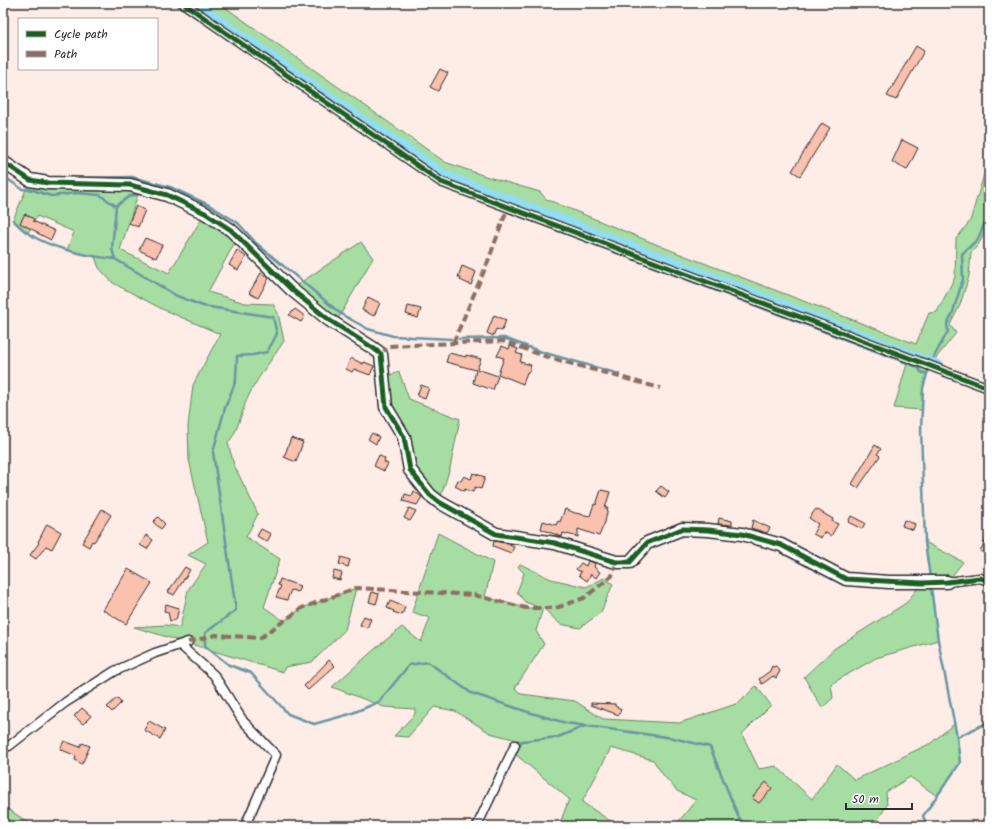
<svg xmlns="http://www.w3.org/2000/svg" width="992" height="829" font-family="Kalam,sans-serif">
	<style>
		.green { fill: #a5dda2; stroke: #688466 }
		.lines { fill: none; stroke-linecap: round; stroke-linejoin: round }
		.stream { stroke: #6996a3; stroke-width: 2.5 }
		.canal { stroke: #92ddf3; stroke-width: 9 }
		.building { fill: #fac1af; stroke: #2b2b2b }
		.street-casing { stroke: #2b2b2b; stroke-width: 11 }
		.secondary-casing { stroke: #2b2b2b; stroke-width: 15 }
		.street { stroke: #fff; stroke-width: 8 }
		.secondary { stroke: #fff; stroke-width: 12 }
		.quiet { stroke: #8d6e63; stroke-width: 4; stroke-dasharray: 8 4; stroke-linecap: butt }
		.cycleway-casing { stroke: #fff; stroke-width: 8 }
		.cycleway { stroke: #1b5e20; stroke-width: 5 }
	</style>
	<rect width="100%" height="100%" fill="#feece7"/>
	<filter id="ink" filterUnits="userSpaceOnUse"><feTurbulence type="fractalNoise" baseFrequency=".025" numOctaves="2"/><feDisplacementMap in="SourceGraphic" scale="8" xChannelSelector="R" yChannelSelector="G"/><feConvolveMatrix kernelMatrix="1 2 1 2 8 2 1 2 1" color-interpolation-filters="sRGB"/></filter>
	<g filter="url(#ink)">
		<path class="green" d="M183,3H219L445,162L485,176L540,192L546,199L675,252L916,344L929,313L937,312L955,277L956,239L970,221L989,158V225L978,245L971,253L969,276L960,305L950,325L956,333L929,367L923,388L922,410L894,408L909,357L441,182Z
			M30,180L140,188L120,250L169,273L205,213L248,252L234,244L208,292L245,303L273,304L278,313L284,341C273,358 257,378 249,395C241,411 239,430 228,443L234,465L258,514L246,537L280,559L264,607L284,621L302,608L356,588L345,630L312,662L285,667L283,672L134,627L165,625L180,627L188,590L206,564L188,555L208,542L189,460L188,426L193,385L220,334L162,309L113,283L99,268L95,257L67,250L74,232L37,216L28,233L13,220Z
			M361,242L373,258L335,324L291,289Z
			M399,372L409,399L460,419L450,468L439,502L410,470L394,422L384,377Z
			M438,533L493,562L485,597L526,608H541L525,602L517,592L524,573L518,567L520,564L551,579L586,587L604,578L613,584L601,612L580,628L560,624L543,608L536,631L544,644L515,688L521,694L575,701L603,719L679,723L739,703L756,686L771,705L742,734L759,769L776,766L812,799L837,764L855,780L931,743L954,724L957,737L960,763L937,796L910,777L886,792L887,805L874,826H746L739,816L738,826H675L696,800L677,791L664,776L653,760L611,748L582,802L618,826H559L569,799L515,754L521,741L490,733L455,711L434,707L408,737L394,736L415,714V709L384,707L332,687L376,648L402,627L421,642L430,618L412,612Z
			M925,542L963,562L947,582L931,587L938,640L876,658L831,684L833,698L822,708L804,677L835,648L906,603L922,583L930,578Z
			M3,806L34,826H3Z"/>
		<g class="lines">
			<path class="stream" d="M175,3L257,59
				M3,176L22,189L33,190L51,196L77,193L100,195L116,206L112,249L115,259L177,296L203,306L273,317L277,334L267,352L253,355L237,356L236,380L225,408L213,452L236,610L205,633V646L229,665L251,673L288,714L314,724L350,714L379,702L409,665L428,662L471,693L528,712L566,723L673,738L710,747L738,816L745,826
				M71,178L132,177L170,187L209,205L238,223L256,243L341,314L368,329L393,336L451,339
				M116,206L130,196L140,194
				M506,211L918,367L921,372L927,374
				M13,220C18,225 23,230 29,234C55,250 86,256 115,259
				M459,339L504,338L542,352L619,374
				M930,364L948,331L947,324L952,315L963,279L962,254L978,239L989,213
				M929,367L923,388L921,429L925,542L930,578
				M957,737L989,722
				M516,752L522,741L558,737L585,726
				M930,826L926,823L923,816L960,763L957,737L938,640L931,587"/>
			<path class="canal" d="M196,3L362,119
				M368,122L444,174L708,275L939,365"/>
		</g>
		<path class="building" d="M916,46L924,51L896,100L887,96Z
			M440,69L448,73L438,91L430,87Z
			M822,123L830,128L800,176L792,171Z
			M902,140L918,148L907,170L892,162Z
			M136,206L145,210L138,227L129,223Z
			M25,214L34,219L33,221L55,231L51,240L37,233V232L20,223Z
			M145,238L162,245L156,258L139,250Z
			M237,250L246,257L238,270L229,265Z
			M462,266L476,272L471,285L460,280L461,278L458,277Z
			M261,273L269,278L258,298L249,293Z
			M368,297L380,303L374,316L362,310Z
			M408,306L421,309L418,318L406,314Z
			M295,309L305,316L301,322L289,315Z
			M494,315L506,320L502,331L496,329L493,336L487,333Z
			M502,346L509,349L510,346L518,349L516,353L522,355L520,362L531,365L529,372H527L523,384L498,374L504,358L497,356Z
			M449,353L466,357V355L481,359L477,369L498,376L493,390L473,383L476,370L446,362Z
			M351,358L363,364L364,362L374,366L370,375L354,369L352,372L346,369Z
			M421,385L429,388L425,399L417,396Z
			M372,433L379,437L376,444L368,439Z
			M291,438L303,442L296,462L284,457Z
			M875,445L881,449L877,454L880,456L858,488L852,484Z
			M379,455L385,459L384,462L388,464L384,471L374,466Z
			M473,473L485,477L481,489L475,487L473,492L465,489L464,491L455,486L458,480L461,481L464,476L471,479Z
			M661,486L669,492L665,498L656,491Z
			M601,490L610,492L605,508H608L605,522L599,536L578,529V537L563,533L562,537L541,529L543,521L556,525L558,521L560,522L565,509L575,513L590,516L594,504L596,505Z
			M414,491L422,497L417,505L403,501L405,494L412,496Z
			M409,508L416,511L410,521L404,518Z
			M102,509L111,515L94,542L92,541L89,547L82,543Z
			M816,509L833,519L832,521L838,524L831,536L824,532L821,538L813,534L818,524L809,518Z
			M851,516L865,523L862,529L848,522Z
			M158,517L165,524L161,529L153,522Z
			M719,518L732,521V525L718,524Z
			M753,520L770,528L767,533L751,528Z
			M904,520L915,524L913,530L902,526Z
			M47,524L61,532L52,549L46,546L36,559L30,555L39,543L38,542Z
			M261,529L271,534L267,542L257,536Z
			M989,534V556L980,551Z
			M146,535L153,540L147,549L140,545Z
			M494,541L505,543L514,547L511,553L493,546Z
			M341,557L350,560L348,567L339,564Z
			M588,561L595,563L594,567L600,572L596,578L591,574L587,581L579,575L581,572L576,569L581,563L586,566Z
			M185,567L190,570L174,595L168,592Z
			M128,569L152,583L126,624L103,610Z
			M334,571L342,573L340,580L332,578Z
			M280,579L300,586L298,592L291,590L287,600L276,597L281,586L278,585Z
			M372,592L379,594L376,604L369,602Z
			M390,601L405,607L402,615L393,612L394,611L387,608Z
			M166,604L179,608L176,620L170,621L168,612L164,611Z
			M364,616L371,619L367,628L360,625Z
			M329,660L335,666L308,690L304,686Z
			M772,666L774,667L776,666L780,671L776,678L773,676L762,684L759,679L770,671Z
			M117,698L121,703L112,712L107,707Z
			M591,703L615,704V706L621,709L619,715L591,705Z
			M82,708L91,716L83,724L74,716Z
			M149,721L165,730L160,739L144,730Z
			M64,741L80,747L82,743L90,746L82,764L75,760L76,756L60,749Z
			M766,782L772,788L759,803L752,798Z"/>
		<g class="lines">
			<g class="street-casing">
				<path id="street" d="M183,3L441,182L989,388
					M947,582L980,578L989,581
					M180,645L214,675L243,721L276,755L245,826
					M3,748L9,746L66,702L115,671L155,653L188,642
					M477,826L515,745"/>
			</g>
			<g class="secondary-casing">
				<path id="secondary" d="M3,162L30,180L48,183L130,185L167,195L205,213L231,230L291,289L329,320L373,348L381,354L386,407L404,437L410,470L430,495L439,502L496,534L555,543L616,562H630L647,543L682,529L708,530L742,534L781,545L846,579L889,582H947"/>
			</g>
			<use href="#street" class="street"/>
			<use href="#secondary" class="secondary"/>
			<path class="quiet" d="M3,215L8,207
				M453,343L487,264L508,207
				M381,354L388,346L503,341L547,357L660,388
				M188,642L216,635L260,638L302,608L356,588L474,595L526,608H556L584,598L612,576L616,562"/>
			<g class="cycleway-casing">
				<path id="cycleway" d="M183,3L441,182L989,388
					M3,162L30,180L48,183L130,185L167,195L205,213L231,230L291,289L329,320L373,348L381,354L386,407L404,437L410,470L430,495L439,502L496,534L555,543L616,562H630L647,543L682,529L708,530L742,534L781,545L846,579L922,583L947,582L980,578L989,581"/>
			</g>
			<use href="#cycleway" class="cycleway"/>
		</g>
	</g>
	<rect width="992" height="829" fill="none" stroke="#fff" stroke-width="16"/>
	<rect x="8" y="8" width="976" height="813" fill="none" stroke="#2b2b2b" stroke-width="1.5" filter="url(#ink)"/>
	<rect x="18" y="18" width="140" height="52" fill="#ffffff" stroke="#aaaaaa"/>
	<rect x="26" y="31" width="20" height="6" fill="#1b5e20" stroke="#aaaaaa"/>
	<text x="54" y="38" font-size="12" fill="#2b2b2b">Cycle path</text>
	<rect x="26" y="51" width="20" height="6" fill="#8d6e63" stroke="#aaaaaa"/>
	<text x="54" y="58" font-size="12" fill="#2b2b2b">Path</text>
	<path d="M846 803v6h66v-6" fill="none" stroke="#2b2b2b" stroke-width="2"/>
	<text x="852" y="803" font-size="12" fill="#2b2b2b" stroke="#ffffff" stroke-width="3" paint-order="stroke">50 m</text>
</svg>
